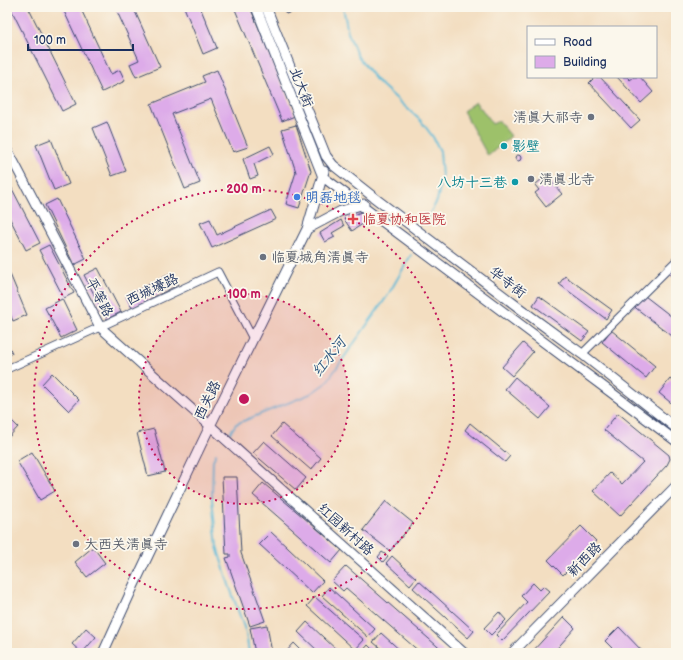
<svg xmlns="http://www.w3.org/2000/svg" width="683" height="660" font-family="'Balsamiq Sans','LXGW WenKai TC',sans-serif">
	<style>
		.green { fill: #9dc16b; stroke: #5c7864 }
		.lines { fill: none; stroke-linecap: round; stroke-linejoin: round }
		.stream { stroke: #57b8d6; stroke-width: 2 }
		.building { fill: #ddabe9 }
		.minor-casing { stroke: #3b496d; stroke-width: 9 }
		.major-casing { stroke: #3b496d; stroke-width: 11 }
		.minor { stroke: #fff; stroke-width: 7 }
		.major { stroke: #fff; stroke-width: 9 }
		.ring { fill: none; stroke: #c2185b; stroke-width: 2; stroke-dasharray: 2 4 }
		.worship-dot { fill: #6b7280; stroke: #fbf7ec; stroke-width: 1.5 }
		.culture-dot { fill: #0f9aa8; stroke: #fbf7ec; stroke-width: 1.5 }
		.shop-dot { fill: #3f7fe0; stroke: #fbf7ec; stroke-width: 1.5 }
		.health-dot { fill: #e0444e; stroke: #fbf7ec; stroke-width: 1.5 }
		.labels { text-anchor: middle; stroke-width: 3.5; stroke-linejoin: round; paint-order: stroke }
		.street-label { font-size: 14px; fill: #1b2f5e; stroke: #fbf7ec }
		.worship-label { font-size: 14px; fill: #5b616d; stroke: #fbf7ec; text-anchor: start }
		.culture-label { font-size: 14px; fill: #0d838f; stroke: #fbf7ec; text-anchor: start }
		.shop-label { font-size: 14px; fill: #366cbe; stroke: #fbf7ec; text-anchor: start }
		.health-label { font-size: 14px; fill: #be3a42; stroke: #fbf7ec; text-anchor: start }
		.water-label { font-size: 15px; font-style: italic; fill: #2d5882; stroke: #fbf7ec }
		.centre { fill: #c2185b; stroke: #fbf7ec; stroke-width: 2 }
		.ring-label { font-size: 12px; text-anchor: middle; font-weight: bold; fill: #c2185b; stroke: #fbf7ec; stroke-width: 3.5; stroke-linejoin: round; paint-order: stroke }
	</style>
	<rect width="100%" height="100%" fill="#fbf7ec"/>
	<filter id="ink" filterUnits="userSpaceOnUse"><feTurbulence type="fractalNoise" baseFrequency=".025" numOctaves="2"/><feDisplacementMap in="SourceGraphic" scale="8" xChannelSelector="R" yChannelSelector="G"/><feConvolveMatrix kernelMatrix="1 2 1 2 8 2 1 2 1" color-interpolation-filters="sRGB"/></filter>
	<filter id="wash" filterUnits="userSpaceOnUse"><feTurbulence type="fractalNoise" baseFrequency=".012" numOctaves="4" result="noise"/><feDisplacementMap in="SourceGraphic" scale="16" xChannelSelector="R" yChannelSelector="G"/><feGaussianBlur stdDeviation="0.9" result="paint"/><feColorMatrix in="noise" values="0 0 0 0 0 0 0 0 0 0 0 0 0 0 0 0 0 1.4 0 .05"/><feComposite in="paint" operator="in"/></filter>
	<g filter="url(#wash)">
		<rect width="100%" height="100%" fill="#f3dec1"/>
		<path class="green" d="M476,102L479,108H481L492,124L499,121L511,136L488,156L463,111Z"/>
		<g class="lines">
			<path class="stream" d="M343,7L348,33L358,57L376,80L421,121L433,137L440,151L442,177L437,201L426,220
				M230,433L236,424L310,394L326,383L388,295L411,255
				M216,454L213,460L212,499L217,547L229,585L246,633L249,653"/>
		</g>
		<g id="blocks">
			<path class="building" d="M10,7H28L76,104L62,111Z
				M62,7H80L111,74L120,70L125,81L102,92Z
				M115,7H133L160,67L136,77L130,64L139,60Z
				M184,7H200L217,48L203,54Z
				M234,7H250L295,116L282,121Z
				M283,7H303L286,14Z
				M217,70L248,147L233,152L211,99L172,114L200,183L185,189L151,104L205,82L202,76Z
				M595,77H600L640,120L631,128L589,83Z
				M617,77H627L630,80L634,77H640L653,92L641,103Z
				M107,122L126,171L112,176L93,128Z
				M296,125L311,171L299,208L286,204L296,172L282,129Z
				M51,139L69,184L54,190L36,145Z
				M270,146L274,154L254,164L258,176L250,179L243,159Z
				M515 158a3 3 0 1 1 6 0a3 3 0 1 1-6 0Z
				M543,178L547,183L550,180L562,194L546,207L535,193L539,190L535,185Z
				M7,179L40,243L26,250L7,213Z
				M57,199L86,259L74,265L45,205Z
				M271,210L276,219L212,248L200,223L210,219L217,235Z
				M361,212L367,221L352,231L344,219Z
				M341,220L344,226L332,233L335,237L325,242L320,233Z
				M49,245L74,293L64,298L39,250Z
				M676,264V279L668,273Z
				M7,267L27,315L13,321L7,307Z
				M98,268L121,312L107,319L84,275Z
				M172,273L178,285L132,308L126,296Z
				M565,276L612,310L606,319L559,284Z
				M641,293L676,320V339L632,305Z
				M539,296L589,332L582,341L533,305Z
				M62,299L77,330L61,338L45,308Z
				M611,330L655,366L646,378L602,342Z
				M7,342L12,353L7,356Z
				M523,343L533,352L512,376L502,367Z
				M52,373L79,400L69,411L42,384Z
				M515,377L550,407L540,419L505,389Z
				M670,379L676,383V407L659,393Z
				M618,413L669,455L670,459L667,465L620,516L593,491L610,473L622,484L643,462L604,430Z
				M7,416L18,427L7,439Z
				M470,423L510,456L505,462L465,430Z
				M282,424L321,458L311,470L272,436Z
				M154,429L165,472L148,476L137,433Z
				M264,441L306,478L296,490L253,453Z
				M32,452L55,491L40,500L17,461Z
				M222,477H237L241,553L265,621L250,626L226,558L230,557V554H226Z
				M263,483L342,550L331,563L253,495Z
				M386,501L413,523L390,551L363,530Z
				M581,526L596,541L563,575L548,560Z
				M271,532L323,581L312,593L259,544Z
				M93,547L105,563L87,577L75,562Z
				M382,552L388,556L383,562L378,557Z
				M392,556L416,578L410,585L386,563Z
				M346,566L445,653H421L346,588L343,591L332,581Z
				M419,581L474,631L468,638L413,588Z
				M533,583L540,590L544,586L550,591L502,641L496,635L527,602L521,596Z
				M329,587L375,629L368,637L322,596Z
				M315,597L364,640L355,650L307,606Z
				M499,612L506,620L491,635L484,628Z
				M564,617L575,628L553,653H531Z
				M307,622L340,653H320L298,632Z
				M267,625L272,653H255L250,628Z
				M619,627L644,653H617L605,641Z
				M86,628L96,637L82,653L72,644Z
				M381,633L403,653H386L373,642Z
				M294,643L304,653H285Z
				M368,645L376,653H361Z"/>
		</g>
	</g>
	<g filter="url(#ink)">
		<use href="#blocks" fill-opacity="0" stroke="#3b496d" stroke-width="1"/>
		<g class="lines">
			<g class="minor-casing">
				<path id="minor" d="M582,354L676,261
					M7,369L100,327L218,272L253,339"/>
			</g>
			<g class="major-casing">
				<path id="major" d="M256,7L323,177L676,441
					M266,7L326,156L333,165L376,199L518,307L582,354L676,428
					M7,149L100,327L464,653
					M307,229L341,211L364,204
					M103,653L134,585L210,426L307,229L324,171
					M512,653L676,486"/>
			</g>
			<use href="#minor" class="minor"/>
			<use href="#major" class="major"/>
		</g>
	</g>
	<circle cx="244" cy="399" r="105" fill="#c2185b" fill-opacity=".12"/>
	<g class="ring">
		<circle cx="244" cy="399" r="105"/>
		<circle cx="244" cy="399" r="210"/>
	</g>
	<g class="worship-dot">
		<circle cx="591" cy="117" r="4"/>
		<circle cx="531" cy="179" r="4"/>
		<circle cx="263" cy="257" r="4"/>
		<circle cx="76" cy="544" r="4"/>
	</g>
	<g class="culture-dot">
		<circle cx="504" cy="146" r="4"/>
		<circle cx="515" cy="182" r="4"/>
	</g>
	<circle class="shop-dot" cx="297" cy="197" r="4"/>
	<path class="health-dot" d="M351 213h4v4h4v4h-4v4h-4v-4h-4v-4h4z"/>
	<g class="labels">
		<g class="street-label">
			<text transform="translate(302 87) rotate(69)" y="5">北大街</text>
			<text transform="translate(508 282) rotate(37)" y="5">华寺街</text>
			<text transform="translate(152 289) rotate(-25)" y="5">西城壕路</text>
			<text transform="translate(100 297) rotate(62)" y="5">平等路</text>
			<text transform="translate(207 400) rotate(-64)" y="5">西关路</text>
			<text transform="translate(346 529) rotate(42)" y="5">红园新村路</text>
			<text transform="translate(584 559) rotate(-46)" y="5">新西路</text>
		</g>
		<g class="worship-label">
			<text x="583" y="122" text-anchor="end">清真大祁寺</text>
			<text x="539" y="184">清真北寺</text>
			<text x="271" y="262">临夏城角清真寺</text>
			<text x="84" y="549">大西关清真寺</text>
		</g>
		<g class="culture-label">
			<text x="512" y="151">影壁</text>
			<text x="507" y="187" text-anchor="end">八坊十三巷</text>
		</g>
		<g class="shop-label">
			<text x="305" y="202">明磊地毯</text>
		</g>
		<g class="health-label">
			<text x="362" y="224">临夏协和医院</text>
		</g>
		<g class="water-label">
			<text transform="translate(329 357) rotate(-52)" y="5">红水河</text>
		</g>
	</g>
	<circle cx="244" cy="399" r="6" class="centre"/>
	<g class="ring-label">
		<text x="244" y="193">200 m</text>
		<text x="244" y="298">100 m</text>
	</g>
	<rect width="683" height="660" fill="none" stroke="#fbf7ec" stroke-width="24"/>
	<rect x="527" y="26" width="130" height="52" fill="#fbf7ec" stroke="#a1a7b3"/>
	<rect x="535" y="39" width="20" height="6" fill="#ffffff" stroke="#a1a7b3"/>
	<text x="563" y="46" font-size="12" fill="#1b2f5e">Road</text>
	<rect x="535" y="56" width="20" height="12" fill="#ddabe9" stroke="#a1a7b3"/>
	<text x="563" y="66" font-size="12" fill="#1b2f5e">Building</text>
	<path d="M28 44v6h105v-6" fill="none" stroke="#1b2f5e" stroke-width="2"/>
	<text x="34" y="44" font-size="12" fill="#1b2f5e" stroke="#fbf7ec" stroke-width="3" paint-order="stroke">100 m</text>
</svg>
